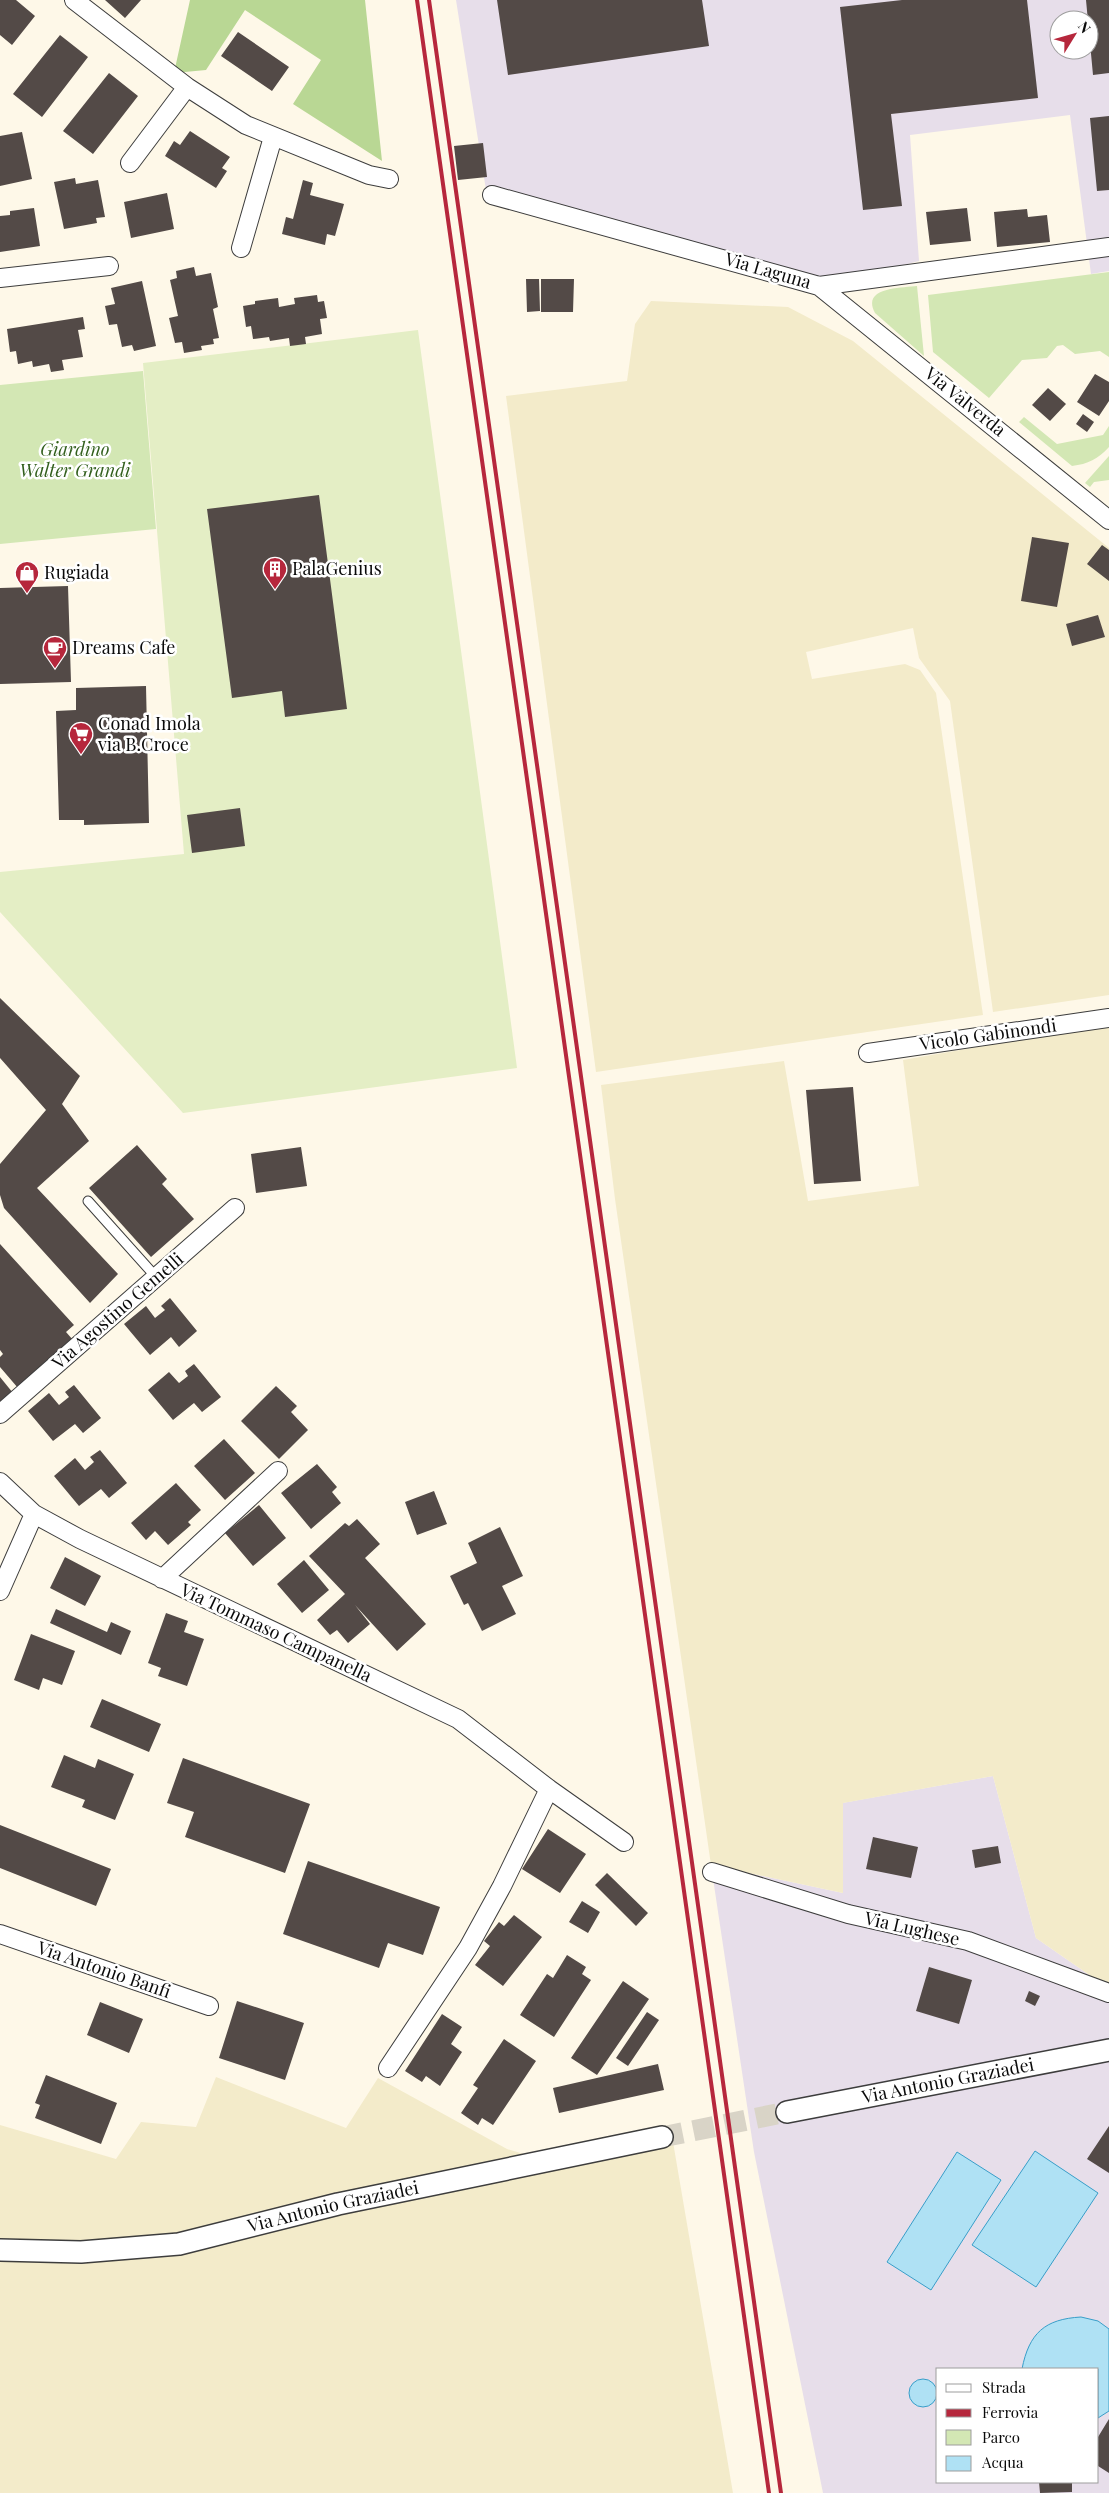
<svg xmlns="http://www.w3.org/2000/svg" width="1109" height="2493" font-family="'Playfair Display',serif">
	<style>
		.industrial { fill: #e7deea; fill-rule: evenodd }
		.farmland { fill: #f3ebca }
		.green { fill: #d3e7b4 }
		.forest { fill: #b9d794 }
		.pitch { fill: #e4eec5 }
		.water { fill: #afe1f4; stroke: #389ec9 }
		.building { fill: #534a47 }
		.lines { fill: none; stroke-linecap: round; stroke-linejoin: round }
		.tertiary-tunnel { stroke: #d9d4c7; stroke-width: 21; stroke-dasharray: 21 11; stroke-linecap: butt }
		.service-casing { stroke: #3d3d3d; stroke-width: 11 }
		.minor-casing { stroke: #3d3d3d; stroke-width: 20 }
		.tertiary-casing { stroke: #3d3d3d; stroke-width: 24 }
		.service { stroke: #fff; stroke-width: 9 }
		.minor { stroke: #fff; stroke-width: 18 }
		.tertiary { stroke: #fff; stroke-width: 21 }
		.rail { stroke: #b6273c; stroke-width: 4 }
		.labels { text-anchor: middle; stroke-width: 5; stroke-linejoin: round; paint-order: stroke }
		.street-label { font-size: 18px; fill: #0a0a0a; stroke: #fff }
		.park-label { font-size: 18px; font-style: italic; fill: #325f1d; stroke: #fff }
		.poi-label { font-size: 18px; fill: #0a0a0a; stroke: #fff; text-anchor: start }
	</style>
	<rect width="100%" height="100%" fill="#fef8e8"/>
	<path class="industrial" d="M456,0H1109V271L1091,274L1070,115L910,135L919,261L831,284L486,190ZM1059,20H1089V50H1059Z
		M993,1776L1036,1938L1098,1981L1109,1983V2493H823L754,2152L711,1865L843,1893L842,1803ZM938,2369H1098V2482H938Z"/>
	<path class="farmland" d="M651,301L788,307L853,341L1109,548V995L993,1012L950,701L919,658L913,628L806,652L812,679L905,664L920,670L936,693L983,1015L596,1072L506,396L627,381L635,324Z
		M1109,1024V1983L1098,1981L1036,1938L993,1776L843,1803V1893L711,1865L615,1199L601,1085L784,1061L808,1201L919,1186L903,1060Z
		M216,2077L346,2128L378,2078L507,2149L557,2164L673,2142L733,2493H0V2125L116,2159L141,2122L196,2127Z"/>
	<path class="green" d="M1109,272V357L1100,351L1075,354L1063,345L1057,346L1047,358L1022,360L989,398L933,352L928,295Z
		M917,286L924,356L875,313C861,287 901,288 917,286Z
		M143,371L156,529L0,544V385Z
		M1024,417L1057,444L1103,435L1109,426V447C1098,459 1088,464 1072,466L1019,422Z
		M1109,456V480L1094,482L1090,487L1085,483Z"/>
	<path class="forest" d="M190,0H365L382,161L293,104L321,60L245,10L206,70L174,73Z"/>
	<path class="pitch" d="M418,330L517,1068L183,1113L0,912V872L184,854L143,363Z"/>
	<path class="water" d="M1035,2151L1098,2193L1036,2287L972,2245Z
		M957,2152L1001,2180L931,2290L887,2262Z
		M1081,2317L1098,2321L1109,2329V2411L1098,2418V2369H1022C1029,2333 1045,2319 1081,2317Z
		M909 2393a14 14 0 1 1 28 0a14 14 0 1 1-28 0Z"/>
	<path class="building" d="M0,0H16L35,16L12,45L0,35Z
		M105,0H141L125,18Z
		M497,0H702L709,46L508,75Z
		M902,0H1027L1038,98L891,114L902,206L863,210L840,7Z
		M1086,0H1109V73L1093,75Z
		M238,32L289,67L272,91L221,56Z
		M60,35L88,57L42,117L13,94Z
		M109,73L138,96L93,154L63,131Z
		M1109,116V190L1097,191L1090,118Z
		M190,131L230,157L222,168L227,171L216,188L165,156L174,141L180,145Z
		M22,132L32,179L0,186V136Z
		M483,143L487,177L458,180L454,146Z
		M75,178L76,184L98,180L105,217L96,218L97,223L64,229L54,182Z
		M303,180L313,183L310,195L344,204L335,236L327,234L325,245L282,234L286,217L293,219Z
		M167,193L174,229L131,238L124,202Z
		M34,208L40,246L0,252V216L10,215V211Z
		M967,208L971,241L930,245L926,212Z
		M1027,209L1028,217L1047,215L1050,242L997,247L994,212Z
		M194,267L196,276L211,273L218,307L213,309L219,338L213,339L214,344L201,346L202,350L184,353L182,342L175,343L169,318L178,316L170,280L177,278L176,271Z
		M526,279H539L540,311L527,312Z
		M541,279H574L573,312H541Z
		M142,281L156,346L134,351L132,345L122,347L117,324L109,325L105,306L115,304L111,288Z
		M317,295L318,302L324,301L327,318L320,319L322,334L305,337L306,344L290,346L289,338L270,341L269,337L253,339L251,326L246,327L243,306L255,304V301L278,298L279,307L295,304L294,298Z
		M83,317L85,329L78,330L83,357L62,360L64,370L51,372L49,364L33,367L32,361L18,364L16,351L10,352L7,329Z
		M1095,374L1109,382V401L1099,416L1077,402Z
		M1048,388L1066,404L1050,421L1032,405Z
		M1083,414L1094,422L1087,432L1076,424Z
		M319,495L347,709L285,717L282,691L232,698L207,509Z
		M1032,537L1069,543L1057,607L1021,601Z
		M1102,545L1109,550V581L1087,564Z
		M68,586L71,682L0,684V588Z
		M1098,615L1105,637L1072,646L1066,624Z
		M146,686L149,823L84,825V820H59L56,711L76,710V688Z
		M240,808L245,846L192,853L187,815Z
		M0,998L80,1076L62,1104L89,1141L37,1188L118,1274L90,1303L4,1208L0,1195V1164L46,1110L0,1058Z
		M853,1087L861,1181L814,1184L806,1090Z
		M137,1145L167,1179L162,1184L194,1219L151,1257L89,1188Z
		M301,1147L307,1186L256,1193L251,1154Z
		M0,1244L74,1325L66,1332L73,1340L18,1388L0,1367V1357L3,1354L0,1350Z
		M170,1298L197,1331L179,1347L171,1337L150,1355L124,1324L146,1306L155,1318L165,1310L161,1306Z
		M194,1364L221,1397L202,1412L194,1403L173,1420L148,1390L169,1372L179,1383L188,1376L185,1371Z
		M0,1377L13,1393L0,1404Z
		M74,1385L101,1418L83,1433L75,1424L53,1441L28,1411L49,1393L59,1405L69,1397L65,1392Z
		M276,1386L297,1406L291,1412L308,1430L279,1459L241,1421Z
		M224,1439L255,1473L225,1500L194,1466Z
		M100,1450L127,1483L109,1498L101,1489L79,1506L54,1476L75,1458L85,1470L94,1462L90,1457Z
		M317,1464L337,1487L332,1492L341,1503L311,1529L281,1493Z
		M176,1483L201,1510L188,1522L191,1525L168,1545L155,1531L146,1540L131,1523Z
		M434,1491L447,1524L417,1535L405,1502Z
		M259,1505L286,1538L253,1566L225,1533Z
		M357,1519L380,1544L365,1558L426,1624L397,1651L355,1605L370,1624L348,1643L337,1630L330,1635L317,1620L345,1594L309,1556L345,1523L349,1526Z
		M500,1527L523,1576L502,1586L516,1614L482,1631L468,1603L464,1605L450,1576L477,1563L468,1543Z
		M65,1557L101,1576L85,1606L50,1588Z
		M304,1560L329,1590L302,1613L277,1584Z
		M56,1609L107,1632L111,1622L131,1631L121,1655L50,1623Z
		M166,1613L188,1621L184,1632L204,1639L187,1686L158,1676L161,1668L148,1663Z
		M31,1634L75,1651L62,1685L43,1678L39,1690L14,1680Z
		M102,1699L161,1724L149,1752L90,1727Z
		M64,1755L95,1768L98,1759L134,1774L115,1820L82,1807L85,1800L51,1787Z
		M183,1758L310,1804L285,1873L185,1837L194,1812L167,1803Z
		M0,1825L111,1869L96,1906L0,1868Z
		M548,1829L586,1854L560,1893L522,1869Z
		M873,1837L918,1847L911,1878L866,1869Z
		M998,1846L1001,1863L975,1868L972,1850Z
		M308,1861L440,1907L423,1955L388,1943L379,1968L283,1934Z
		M607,1873L648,1913L636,1926L595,1885Z
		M582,1901L600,1912L588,1933L569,1922Z
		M514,1915L542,1937L503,1986L475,1965L490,1946L484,1941L499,1922L504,1926Z
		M567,1955L586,1967L582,1974L591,1980L554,2037L520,2015L547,1974L553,1978Z
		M929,1967L972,1980L959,2024L916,2011Z
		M623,1981L649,1999L597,2075L571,2058Z
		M1029,1991L1040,1996L1035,2006L1025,2001Z
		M237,2001L304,2023L285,2080L219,2058Z
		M100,2002L143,2019L129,2053L87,2035Z
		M647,2012L659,2020L628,2066L616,2058Z
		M442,2014L462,2027L451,2044L462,2052L440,2086L426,2076L422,2082L405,2071Z
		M504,2039L536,2061L493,2125L482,2118L478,2125L461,2113L478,2088L473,2085Z
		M658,2064L664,2090L559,2113L553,2088Z
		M46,2075L117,2103L101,2144L35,2118L40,2105L35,2103Z
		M1109,2126V2173L1087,2159Z
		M1109,2419V2473L1098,2466V2437Z
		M1039,2482H1072V2492L1040,2493Z"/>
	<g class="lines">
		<path class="tertiary-tunnel" d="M662,2137L787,2112"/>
		<g class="service-casing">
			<path id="service" d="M88,1201L156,1277"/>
		</g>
		<g class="minor-casing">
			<path id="minor" d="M74,0L187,87L246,125L369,175L389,179
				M130,163L187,87
				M492,195L819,286L1109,247
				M241,248L273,137
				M0,278L109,266
				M819,286L1109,520
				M868,1053L1109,1018
				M0,1414L235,1208
				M0,1482L34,1514L80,1539L458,1719L549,1789L624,1842
				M162,1579L278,1471
				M0,1591L34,1514
				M712,1872L848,1914L968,1941L1109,1993
				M0,1934L209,2006
				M388,2068L468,1948L502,1886L549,1789"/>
		</g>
		<g class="tertiary-casing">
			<g id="tertiary">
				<path id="s1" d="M787,2112L1109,2050"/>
				<path id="s2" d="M0,2250L81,2252L179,2244L338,2204L662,2137"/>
			</g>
		</g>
		<use href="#service" class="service"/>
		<use href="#minor" class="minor"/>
		<use href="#tertiary" class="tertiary"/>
		<path class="rail" d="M417,0L769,2493
			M429,0L781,2493"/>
	</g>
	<defs>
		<g id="building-pin" transform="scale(1.25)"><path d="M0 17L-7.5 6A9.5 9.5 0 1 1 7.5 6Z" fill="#b6273c" stroke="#fff"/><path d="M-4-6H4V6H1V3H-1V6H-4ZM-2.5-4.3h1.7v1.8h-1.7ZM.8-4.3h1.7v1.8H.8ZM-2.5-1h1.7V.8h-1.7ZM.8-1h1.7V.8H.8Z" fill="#fff"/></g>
		<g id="shop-pin" transform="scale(1.25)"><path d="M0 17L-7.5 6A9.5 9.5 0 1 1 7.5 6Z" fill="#b6273c" stroke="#fff"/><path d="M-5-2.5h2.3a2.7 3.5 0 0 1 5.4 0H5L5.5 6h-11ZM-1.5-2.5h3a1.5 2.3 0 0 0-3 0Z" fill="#fff"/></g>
		<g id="cafe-pin" transform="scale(1.25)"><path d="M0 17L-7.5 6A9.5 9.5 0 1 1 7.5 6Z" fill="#b6273c" stroke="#fff"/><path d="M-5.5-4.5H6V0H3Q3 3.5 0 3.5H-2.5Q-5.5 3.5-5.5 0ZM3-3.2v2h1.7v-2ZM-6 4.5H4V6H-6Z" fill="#fff"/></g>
		<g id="supermarket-pin" transform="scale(1.25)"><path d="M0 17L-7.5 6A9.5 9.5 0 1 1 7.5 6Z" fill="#b6273c" stroke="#fff"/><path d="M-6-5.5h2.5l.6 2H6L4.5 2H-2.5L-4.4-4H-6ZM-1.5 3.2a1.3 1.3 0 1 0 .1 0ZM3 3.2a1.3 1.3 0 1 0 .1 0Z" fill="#fff"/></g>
	</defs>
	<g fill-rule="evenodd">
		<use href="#building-pin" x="275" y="569"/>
		<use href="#shop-pin" x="27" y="573"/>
		<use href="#cafe-pin" x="55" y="648"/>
		<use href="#supermarket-pin" x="81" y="734"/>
	</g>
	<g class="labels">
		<g class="street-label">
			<text transform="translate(768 271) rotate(16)" y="6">Via Laguna</text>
			<text transform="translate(965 402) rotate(39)" y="6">Via Valverda</text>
			<text transform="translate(988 1035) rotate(-8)" y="6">Vicolo Gabinondi</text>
			<text transform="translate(118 1311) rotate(-41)" y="6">Via Agostino Gemelli</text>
			<text transform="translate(276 1633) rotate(25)" y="6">Via Tommaso Campanella</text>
			<text transform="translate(912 1929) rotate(13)" y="6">Via Lughese</text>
			<text transform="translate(104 1970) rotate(19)" y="6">Via Antonio Banfi</text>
			<text dy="6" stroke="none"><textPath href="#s1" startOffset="164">Via Antonio Graziadei</textPath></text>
			<text dy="6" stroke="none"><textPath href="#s2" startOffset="338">Via Antonio Graziadei</textPath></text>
		</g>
		<g class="park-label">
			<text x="75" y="456">Giardino<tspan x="75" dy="21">Walter Grandi</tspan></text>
		</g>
		<g class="poi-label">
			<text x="292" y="575">PalaGenius</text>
			<text x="44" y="579">Rugiada</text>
			<text x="72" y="654">Dreams Cafe</text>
			<text x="98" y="730">Conad Imola<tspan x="98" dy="21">via B.Croce</tspan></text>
		</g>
	</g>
	<rect x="936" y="2368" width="162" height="115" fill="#ffffff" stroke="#9d9d9d"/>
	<rect x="946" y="2384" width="25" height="8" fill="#ffffff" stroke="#9d9d9d"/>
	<text x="982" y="2393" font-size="15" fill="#0a0a0a">Strada</text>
	<rect x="946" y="2409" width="25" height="8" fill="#b6273c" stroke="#9d9d9d"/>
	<text x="982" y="2418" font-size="15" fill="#0a0a0a">Ferrovia</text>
	<rect x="946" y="2430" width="25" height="15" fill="#d3e7b4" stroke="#9d9d9d"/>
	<text x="982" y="2443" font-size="15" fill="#0a0a0a">Parco</text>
	<rect x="946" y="2456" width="25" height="15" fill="#afe1f4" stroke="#9d9d9d"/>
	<text x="982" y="2468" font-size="15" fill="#0a0a0a">Acqua</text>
	<g transform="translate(1074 35) rotate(53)"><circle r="24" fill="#ffffff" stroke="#9d9d9d"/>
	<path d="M0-4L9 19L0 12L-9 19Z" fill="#b6273c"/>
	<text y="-8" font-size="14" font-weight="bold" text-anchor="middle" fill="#0a0a0a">N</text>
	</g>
</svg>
